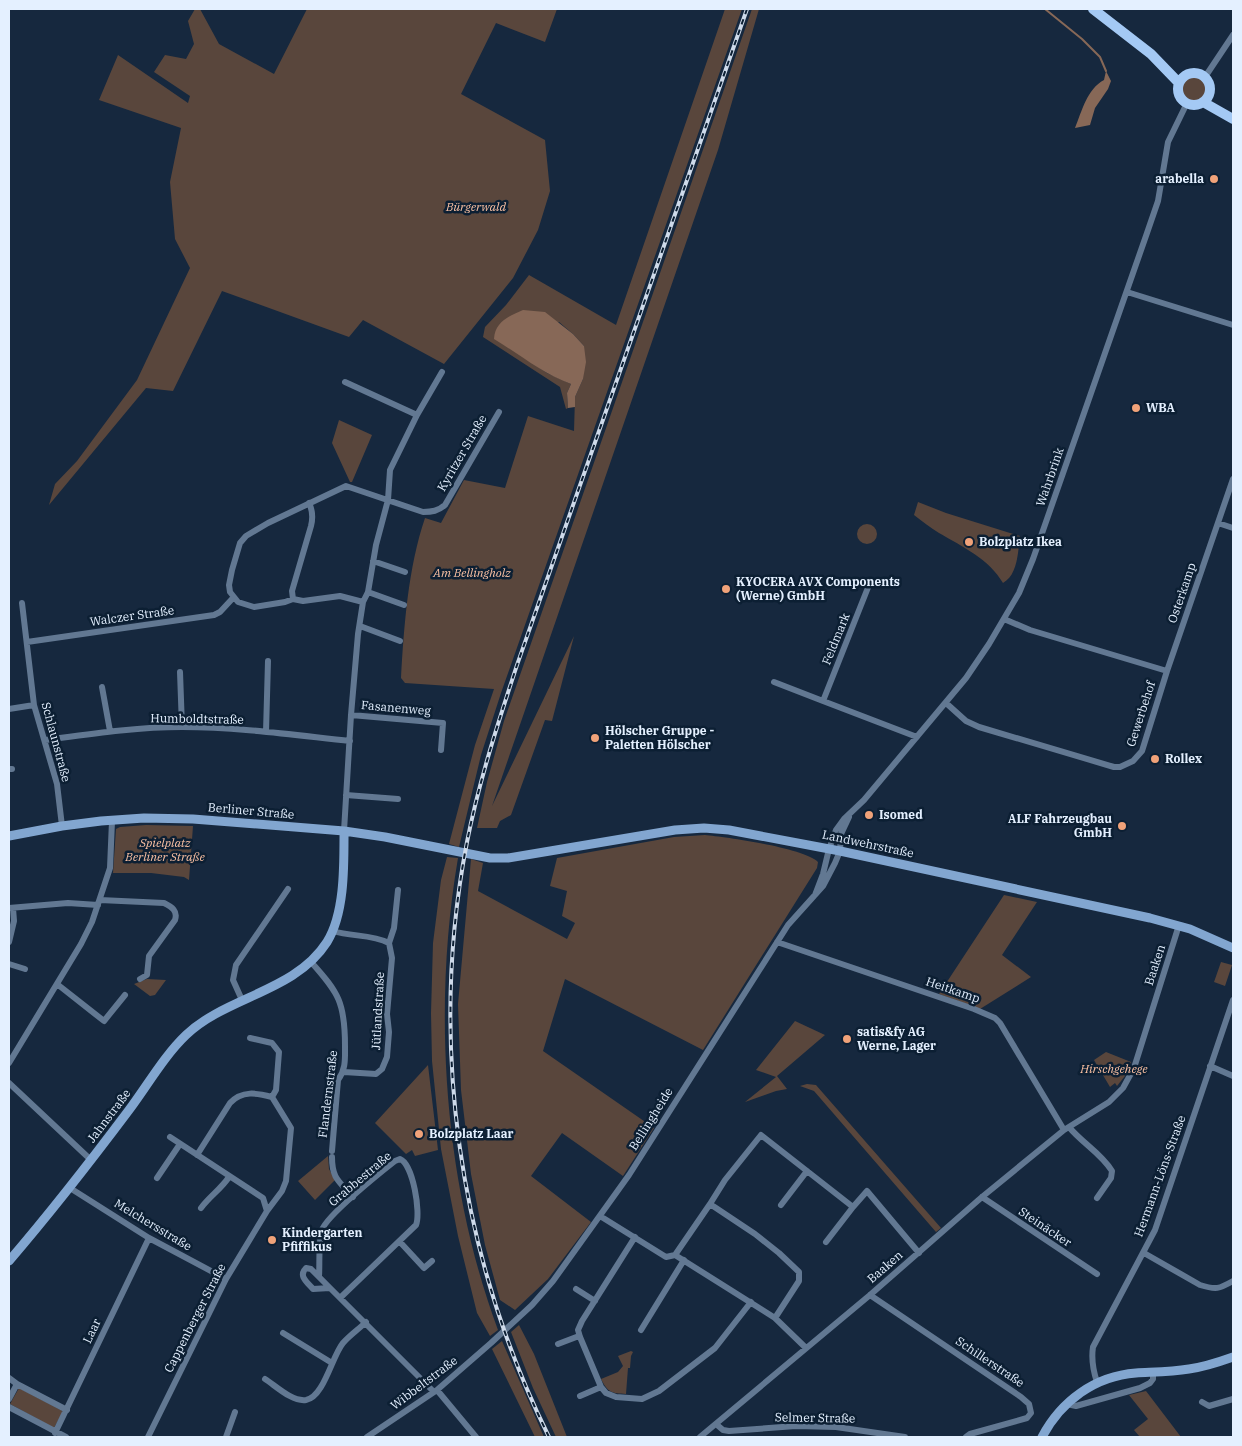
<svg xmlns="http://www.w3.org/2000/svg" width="1242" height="1446" font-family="'IBM Plex Serif',serif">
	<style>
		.green { fill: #59463c }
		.water { fill: #876857 }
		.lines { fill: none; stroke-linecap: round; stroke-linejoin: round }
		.stream { stroke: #876857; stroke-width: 2 }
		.street { stroke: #627892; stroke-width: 6 }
		.secondary { stroke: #82a6d0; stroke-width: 9 }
		.primary { stroke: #a4c9f4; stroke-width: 10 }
		.rail-casing { stroke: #cedaea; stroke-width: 4 }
		.rail { stroke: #0c1f33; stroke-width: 2; stroke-dasharray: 5.5; stroke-linecap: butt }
		.poi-dot { fill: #f0a279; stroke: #0c1f33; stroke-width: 2 }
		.labels { text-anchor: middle; stroke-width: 5; stroke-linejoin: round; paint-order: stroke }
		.poi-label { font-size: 12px; font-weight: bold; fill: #e4f0ff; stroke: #0c1f33; text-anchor: start }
		.park-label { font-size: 12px; font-style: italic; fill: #fbc1a3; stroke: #0c1f33 }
		.street-label { font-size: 12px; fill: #e4f0ff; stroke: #0c1f33 }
	</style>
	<rect width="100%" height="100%" fill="#16283e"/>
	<path class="green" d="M195,9H200L219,44L274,74L307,9H557L545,42L496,23L461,94L545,140L550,191L538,230L513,278L444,364L363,320L349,337L222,291L173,391L146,388L49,505L55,484L77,461L137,380L190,268L175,239L170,182L181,128L99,100L118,55L188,103L190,96L154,72L165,55L186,59L194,44L188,21Z
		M725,9H742L501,693L481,755L459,847L449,844L475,745L494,689L405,683L401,678C404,626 408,568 425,518L441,523L464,480L505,488L528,416L574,431L575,397L583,379L584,346L573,334L559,322L521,355L547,373L571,384L567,393L568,408L566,409L560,387L483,337L485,327L506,305L529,275L616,325Z
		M752,9H759L718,150L492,806L574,636L552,721L545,720L511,815L500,821L497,828H477L487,782L504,721Z
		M1182 89a12 12 0 1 1 24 0a12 12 0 1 1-24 0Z
		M339,420L372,435L352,482H350L332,443Z
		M918,502L946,513L1020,536C1018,551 1018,575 1003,583C989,559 963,547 939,533C931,528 922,521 914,515Z
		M857 534a10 10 0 1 1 20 0a10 10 0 1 1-20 0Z
		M146,825L193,826L189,880L184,877L151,873H113L116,829L120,827Z
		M705,835C726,837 804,848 818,862L817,868L703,1050L565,979L543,1051L654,1128L623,1176L562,1133L531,1176L591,1222L548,1279L515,1310L500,1300L485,1245L471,1174L461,1090L458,1004L471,859L483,863L478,891L567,939L575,923L562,916L567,891L550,886L557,858L674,837Z
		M447,857L458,858C432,1010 444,1185 498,1330L490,1336L477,1313L458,1236L441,1149L432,1061L431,1013L433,943L441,880Z
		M1004,895L1037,902L1002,955L1031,977L980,1009L939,994Z
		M1221,962L1232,965L1225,986L1214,982Z
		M147,979L166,980L155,995L150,996L134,984Z
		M795,1021L825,1035L777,1076L787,1089L776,1091L745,1102L776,1077L756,1070Z
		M1106,1052L1131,1062L1125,1076L1117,1086L1115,1083L1110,1087L1094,1060Z
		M428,1065L438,1150L415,1156L412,1150L406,1154L375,1123Z
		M807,1084L816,1085L941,1228L936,1232L814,1091L800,1086Z
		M328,1156L329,1169L335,1180L315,1200L298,1181Z
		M519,1325L534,1354L567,1437H556L533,1388L511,1332Z
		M502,1341L544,1437H535L492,1349Z
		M631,1351L633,1352L631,1356L630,1368H628L626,1394C612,1393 608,1393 601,1379L618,1372L623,1366L618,1356Z
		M19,1388L63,1411L54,1428L10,1404Z
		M1146,1391L1181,1437H1140L1134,1430L1148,1419L1129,1395Z"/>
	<path class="water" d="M1106,71L1111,81L1108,89L1095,108L1090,125L1075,128C1082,111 1087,89 1104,80Z
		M523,310L545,312L573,334L584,346L586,362L583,379L575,397V407L568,408L567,393L571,384C543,374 519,354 494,339C495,322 509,316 523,310Z"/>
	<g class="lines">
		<path class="stream" d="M1045,9L1082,39L1100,57L1106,71"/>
		<path class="street" d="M1205,77L1233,35
			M1127,292L1233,325
			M345,382L417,415
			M1218,523L1233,528
			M373,561L405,572
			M869,585L823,701L917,737
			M368,592L404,605
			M293,599L292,591L311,526C313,518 313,511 309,503
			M363,602L340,596L303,601L293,599L285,602L254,607L238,602L230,592L229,585L232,570L240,543L246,536L268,523L346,486L423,512C432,512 438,511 445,505L499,412
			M22,603L34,705L57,784L62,826
			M1004,619L1030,630L1167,671
			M360,626L400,641
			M27,642L214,615L220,612L233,598
			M180,672L182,727
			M774,682L823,701
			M102,687L110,731
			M946,703L966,721L979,727L1114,767H1120L1133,761L1142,751L1167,671L1233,479
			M9,709L34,705
			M351,715L443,723L441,750
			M266,732L268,661
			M45,740C90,734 136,727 182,727C238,727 294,735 350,741
			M9,769H12
			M346,795L398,799
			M344,831L351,715L358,634L363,602L368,592L376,545L388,500L390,470L417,415L442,372
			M815,895L823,874L829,849L836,830L844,819L864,800L966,678L989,644L1019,593L1033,559L1147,233L1158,201L1168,142L1187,103
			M100,900L164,903C172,907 178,911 175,920L149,956L147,975L140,979
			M9,908L68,903L98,905
			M333,931C352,937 371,934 389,943
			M9,942L14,921L13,908
			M777,942L974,1009L995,1018L1000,1023L1064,1130
			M311,962C339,993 345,1003 345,1046C345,1059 346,1069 338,1080L332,1151
			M9,964L25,969
			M57,984L104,1021L125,995
			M242,1000L233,980L236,965L288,889
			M250,1038L272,1043L279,1052L276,1090L272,1097
			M9,1063L81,944L92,922L110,868L112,821
			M1210,1066L1233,1076
			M344,1072L376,1074L382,1069L387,1057L389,1032L387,1014L392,958L389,943L394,928L398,890
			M9,1083L91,1160
			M1069,1127C1082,1143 1101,1153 1112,1171L1111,1178L1097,1198
			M170,1137L263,1198L267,1211
			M332,1157C332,1179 339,1181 353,1197
			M157,1178L180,1144
			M70,1188L149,1238L226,1279
			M982,1197L1097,1274
			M710,1204L725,1180L761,1135L853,1207L867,1191L919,1253
			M781,1205L807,1171
			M201,1208C210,1196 221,1189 229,1177
			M600,1216L666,1257L675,1255L775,1318L806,1348
			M635,1237L582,1321L578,1330L580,1337L601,1387L606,1393L616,1397L642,1399L659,1391L715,1348L751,1302
			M400,1242L424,1268L432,1261
			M826,1242L853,1207
			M1144,1253L1200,1285C1216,1290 1219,1289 1233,1281
			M675,1255L710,1204L755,1234L779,1253L799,1272V1281L775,1318
			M319,1276C320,1263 318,1243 322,1230C326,1216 381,1172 395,1161L400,1159C413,1164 421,1213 416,1225L340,1298
			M330,1288L311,1269L306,1268C298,1276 307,1282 313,1289L330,1288L434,1392
			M576,1289L595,1301
			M870,1295L1021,1397L1029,1404L1031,1413L1027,1418L970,1434L966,1437
			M641,1330L684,1260
			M283,1333L332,1363
			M558,1344L579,1336
			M9,1378L17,1384
			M265,1379C276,1386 292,1402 306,1400C324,1397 332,1356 343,1343C350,1335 359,1329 366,1322
			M1097,1382C1093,1370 1091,1360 1093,1347L1155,1230L1233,1000
			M437,1390L476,1437
			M580,1396L601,1387
			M9,1399L17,1384L67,1410
			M1202,1402L1209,1406L1233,1399
			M1067,1404L1076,1406L1140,1388L1150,1383L1153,1379V1373
			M9,1407L66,1437
			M716,1424L723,1430L729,1431L796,1426L836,1427L905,1437
			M55,1433L149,1238
			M148,1437L226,1279L267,1211L282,1191L286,1181L291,1128L272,1097C257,1093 242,1090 230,1103L197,1155
			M226,1437L235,1412
			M367,1437L437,1390L491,1343L532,1305L553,1281L629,1175L788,925L823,886L835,863L840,851L841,834L849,817
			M700,1437L870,1295L982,1197L1064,1130L1109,1102L1123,1088L1134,1068L1179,925"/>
		<path class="secondary" d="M9,836L62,826L101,821L144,818L193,819L344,831L385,837L490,858H508L675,830L704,828L729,830L840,851L1150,918L1190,929L1233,948
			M9,1261C51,1212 90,1162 129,1110C147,1086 164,1056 186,1035C227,996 295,992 327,942C345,913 344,865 344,831
			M1042,1437C1061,1401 1095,1376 1136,1373C1153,1372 1171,1372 1189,1369C1204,1367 1219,1362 1233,1357"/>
		<path class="primary" d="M1093,9L1151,54L1179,83
			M1178 89a16 16 0 1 1 32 0a16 16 0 1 1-32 0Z
			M1203,102L1233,119"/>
		<g class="rail-casing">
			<path id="rail" d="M549,1437C459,1255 428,1042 467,842C479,781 498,723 517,665L747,9"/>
		</g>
		<use href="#rail" class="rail"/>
	</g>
	<g class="poi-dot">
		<circle cx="1214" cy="179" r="5"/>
		<circle cx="1136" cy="408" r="5"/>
		<circle cx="969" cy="542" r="5"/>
		<circle cx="726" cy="589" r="5"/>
		<circle cx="595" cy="738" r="5"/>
		<circle cx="1155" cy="759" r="5"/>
		<circle cx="869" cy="815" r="5"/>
		<circle cx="1122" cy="826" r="5"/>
		<circle cx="847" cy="1039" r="5"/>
		<circle cx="419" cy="1134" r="5"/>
		<circle cx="272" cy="1240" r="5"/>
	</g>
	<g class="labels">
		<g class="poi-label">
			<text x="1204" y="183" text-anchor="end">arabella</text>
			<text x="1146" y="412">WBA</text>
			<text x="979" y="546">Bolzplatz Ikea</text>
			<text x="736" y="586">KYOCERA AVX Components<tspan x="736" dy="14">(Werne) GmbH</tspan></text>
			<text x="605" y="735">Hölscher Gruppe -<tspan x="605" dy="14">Paletten Hölscher</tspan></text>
			<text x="1165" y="763">Rollex</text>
			<text x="879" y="819">Isomed</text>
			<text x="1112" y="823" text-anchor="end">ALF Fahrzeugbau<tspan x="1112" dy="14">GmbH</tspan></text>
			<text x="857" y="1036">satis&amp;fy AG<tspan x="857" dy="14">Werne, Lager</tspan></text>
			<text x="429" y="1138">Bolzplatz Laar</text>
			<text x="282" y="1237">Kindergarten<tspan x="282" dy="14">Pfiffikus</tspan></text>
		</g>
		<g class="park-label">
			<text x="476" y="211">Bürgerwald</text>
			<text x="472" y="577">Am Bellingholz</text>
			<text x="165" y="847">Spielplatz<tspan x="165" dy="14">Berliner Straße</tspan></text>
			<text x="1114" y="1073">Hirschgehege</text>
		</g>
		<g class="street-label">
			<text transform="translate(462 453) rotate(-60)" y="4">Kyritzer Straße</text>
			<text transform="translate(1050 477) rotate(-71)" y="4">Wahrbrink</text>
			<text transform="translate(1182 593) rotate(-71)" y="4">Osterkamp</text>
			<text transform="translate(132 616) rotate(-8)" y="4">Walczer Straße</text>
			<text transform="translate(836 639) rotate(-68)" y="4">Feldmark</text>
			<text transform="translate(396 708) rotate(5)" y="4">Fasanenweg</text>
			<text transform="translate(1141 714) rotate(-72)" y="4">Gewerbehof</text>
			<text transform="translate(197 719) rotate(1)" y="4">Humboldtstraße</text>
			<text transform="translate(56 742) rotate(75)" y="4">Schlaunstraße</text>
			<text transform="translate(251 811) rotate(5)" y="4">Berliner Straße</text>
			<text transform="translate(868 844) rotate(12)" y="4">Landwehrstraße</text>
			<text transform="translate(1155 965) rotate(-72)" y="4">Baaken</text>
			<text transform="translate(953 990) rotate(19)" y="4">Heitkamp</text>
			<text transform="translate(378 1011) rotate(-87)" y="4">Jütlandstraße</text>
			<text transform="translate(328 1094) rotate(-83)" y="4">Flandernstraße</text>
			<text transform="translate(109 1116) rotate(-53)" y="4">Jahnstraße</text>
			<text transform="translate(651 1119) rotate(-58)" y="4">Bellingheide</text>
			<text transform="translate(1160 1176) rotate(-70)" y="4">Hermann-Löns-Straße</text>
			<text transform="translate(360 1179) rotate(-40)" y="4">Grabbestraße</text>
			<text transform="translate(153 1225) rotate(31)" y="4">Melchersstraße</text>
			<text transform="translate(1045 1227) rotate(34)" y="4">Steinäcker</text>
			<text transform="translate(885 1267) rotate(-41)" y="4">Baaken</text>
			<text transform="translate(195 1318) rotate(-63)" y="4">Cappenberger Straße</text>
			<text transform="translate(92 1331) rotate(-64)" y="4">Laar</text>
			<text transform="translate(990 1362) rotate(34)" y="4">Schillerstraße</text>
			<text transform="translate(424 1383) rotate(-37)" y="4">Wibbeltstraße</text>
			<text transform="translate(815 1418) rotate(1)" y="4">Selmer Straße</text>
		</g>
	</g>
	<rect width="1242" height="1446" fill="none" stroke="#e4f0ff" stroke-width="20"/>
</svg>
